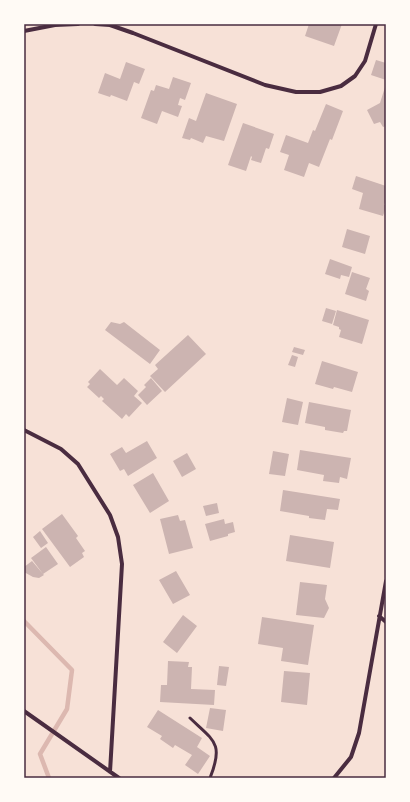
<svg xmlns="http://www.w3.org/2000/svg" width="410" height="802" font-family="Karla,sans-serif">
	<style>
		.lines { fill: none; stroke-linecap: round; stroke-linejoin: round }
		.stream { stroke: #dcb8b0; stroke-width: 4.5 }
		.building { fill: #ccb4b1 }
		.service { stroke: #4a2c40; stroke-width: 3 }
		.minor { stroke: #4a2c40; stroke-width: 4 }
		.neatline { fill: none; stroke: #4a2c40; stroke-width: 1.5 }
	</style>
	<rect width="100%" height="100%" fill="#f7e1d7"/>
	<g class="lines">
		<path class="stream" d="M24,621L72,670L67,709L40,754L49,778"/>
	</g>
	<path class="building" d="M309,24H342L334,46L305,36Z
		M376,60L386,63V80L371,75Z
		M126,62L145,69L139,84L134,82L127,101L111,95L110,97L98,93L105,73L120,79Z
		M173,77L191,83L185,100L180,98L178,105L182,106L178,117L162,111L157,124L141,118L151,90L154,91L156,85L169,89Z
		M386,84V126L383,127L380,122L374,124L367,110L380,103Z
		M206,93L237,104L224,141L206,136L203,143L191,138L190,140L182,138L189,118L196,121Z
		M326,104L343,111L332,140L330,139L319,167L309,163L304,177L284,170L289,155L280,152L286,135L308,143L313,130L315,131Z
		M243,123L274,134L269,149L266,148L261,163L251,160L252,157L251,156L246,171L228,165Z
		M356,176L386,186V200L384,205H386V207L383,216L359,209L363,193L352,189Z
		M347,229L370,236L365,254L342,247Z
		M330,259L352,267L349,277L341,275L340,279L325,274Z
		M352,272L370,278L366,289L369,291L366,301L345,294Z
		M326,308L336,311L332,324L322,321Z
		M337,310L369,320L362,344L339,337L341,330L339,329V327L333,325Z
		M111,322L120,324L124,322L160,350L150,364L105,330Z
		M188,335L206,354L165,392L150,376L158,369L155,365Z
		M294,347L305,350L303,355L292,352Z
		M292,355L298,357L295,367L288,365Z
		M322,361L358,372L352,392L334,387L333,389L315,384Z
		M100,369L117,385L124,378L138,391L134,396L142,403L129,417L126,414L122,419L102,401L104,399L101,396L99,398L87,387L90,384L88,382Z
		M151,378L162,391L147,405L138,395L146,387L144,385Z
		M287,398L303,402L298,425L282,422Z
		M309,402L351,410L347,431H344L343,433L325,430V427L305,423Z
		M147,441L157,458L128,476L124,469L120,471L110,454L122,447L126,453Z
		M300,450L351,458L347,479L340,477L339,483L323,481L324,475L297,470Z
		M273,451L289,454L285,476L269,474Z
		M187,453L196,469L182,477L173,461Z
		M153,473L169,501L150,513L133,485Z
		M283,490L340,499L338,510L327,509L325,520L309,518V516L280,511Z
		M217,503L219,513L206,516L203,506Z
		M62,514L78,536L76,538L85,551L82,553L84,557L70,567L42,529Z
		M178,515L180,521L185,520L193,548L169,554L160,519Z
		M224,519L225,524L233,522L235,532L228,534V536L210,541L205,524Z
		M40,531L48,543L41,548L33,537Z
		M290,535L334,542L330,568L286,561Z
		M46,547L58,564L43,574L31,558Z
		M32,561L43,574L44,575L39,578L33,577L24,572V567Z
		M176,571L190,595L173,604L159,580Z
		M300,582L327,585L325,599L329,608L324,618L296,615Z
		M183,615L197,626L177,653L163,642Z
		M262,617L314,625L308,665L281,661L283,648L258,644Z
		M168,661L189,662L188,667H192L191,689L215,690L214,705L160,702L161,685H167Z
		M219,666L229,667L226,686L217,685Z
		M284,671L310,673L307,705L281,702Z
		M210,708L226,710L223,731L206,728Z
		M158,710L202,738L197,747L210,756L198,774L185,765L192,755L175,745L173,748L160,739L162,736L147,727Z"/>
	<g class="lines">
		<path class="service" d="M190,718C214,741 224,743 210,778"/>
		<path class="minor" d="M95,24L110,25L133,33L265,85L296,92H320L341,86L355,76L365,61L376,24
			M24,31L55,25L78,24
			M24,430L61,449L78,464L110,515L118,537L122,564L110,772
			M379,616L386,622
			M24,711L119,778
			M334,778L351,757L359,733L386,581"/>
	</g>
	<rect width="410" height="802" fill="none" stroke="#fffaf5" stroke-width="50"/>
	<rect x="25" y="25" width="360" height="752" class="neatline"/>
</svg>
